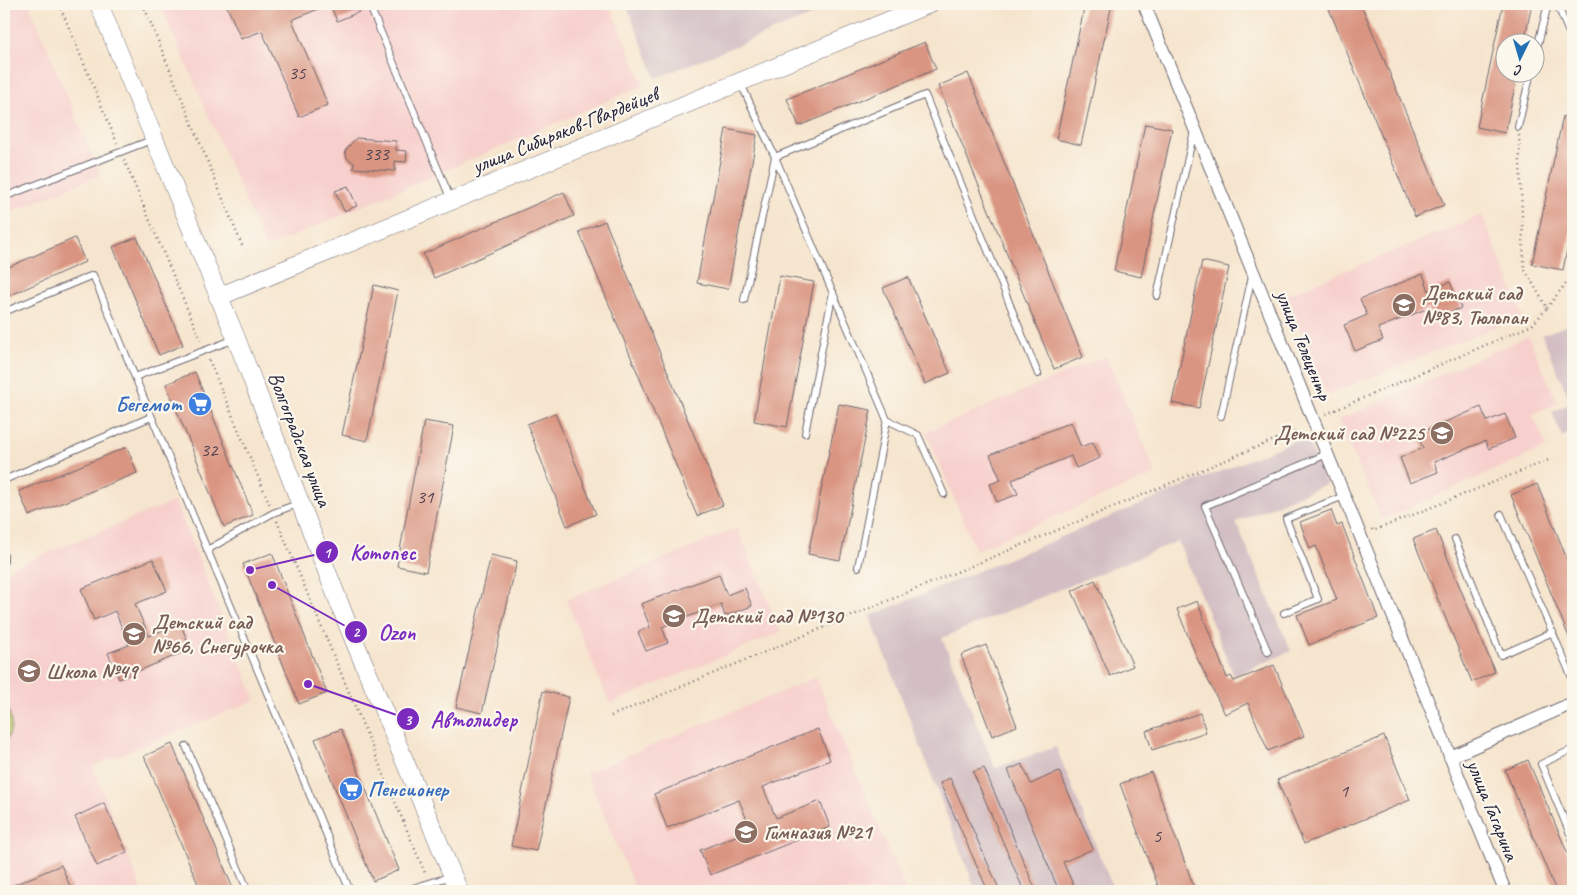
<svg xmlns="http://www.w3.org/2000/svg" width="1577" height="895" font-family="Caveat,sans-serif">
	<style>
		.built { fill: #f7d0cd }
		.industrial { fill: #d2bec3 }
		.green { fill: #b7c668; stroke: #6c7452 }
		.building { fill: #da9582 }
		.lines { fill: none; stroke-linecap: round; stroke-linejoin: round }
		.lane-casing { stroke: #6c666e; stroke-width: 8 }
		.street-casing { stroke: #6c666e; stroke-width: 14 }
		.secondary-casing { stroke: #6c666e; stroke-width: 19 }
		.path { stroke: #6c666e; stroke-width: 2.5; stroke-dasharray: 1 4; stroke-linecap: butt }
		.lane { stroke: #fff; stroke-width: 6 }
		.street { stroke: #fff; stroke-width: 12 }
		.secondary { stroke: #fff; stroke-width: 18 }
		.labels { text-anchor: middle; stroke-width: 4.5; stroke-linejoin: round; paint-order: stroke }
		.number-label { font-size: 19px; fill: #503f4d }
		.street-label { font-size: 21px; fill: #22223b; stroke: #fbf7ec }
		.education-label { font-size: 21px; font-weight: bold; fill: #785e54; stroke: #fbf7ec; text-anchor: start }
		.shop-label { font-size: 21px; font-weight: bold; fill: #366cbe; stroke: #fbf7ec; text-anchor: end }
		.leader { fill: none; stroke: #7b2cbf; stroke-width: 2 }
		.callout-dot { fill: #7b2cbf; stroke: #fbf7ec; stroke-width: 2 }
		.mark-label { font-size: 15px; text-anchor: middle; font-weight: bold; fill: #fff }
		.callout-label { font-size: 22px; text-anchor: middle; font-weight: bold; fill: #7b2cbf; stroke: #fbf7ec; stroke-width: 4.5; stroke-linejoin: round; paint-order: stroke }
	</style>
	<rect width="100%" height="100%" fill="#fbf7ec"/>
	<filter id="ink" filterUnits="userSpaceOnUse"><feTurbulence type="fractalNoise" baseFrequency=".02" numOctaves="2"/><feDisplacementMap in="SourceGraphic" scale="10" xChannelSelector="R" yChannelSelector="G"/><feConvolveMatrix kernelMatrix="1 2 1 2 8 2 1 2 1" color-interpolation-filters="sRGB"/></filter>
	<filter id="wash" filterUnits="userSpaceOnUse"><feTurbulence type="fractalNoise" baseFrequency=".0096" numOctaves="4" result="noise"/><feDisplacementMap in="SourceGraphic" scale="20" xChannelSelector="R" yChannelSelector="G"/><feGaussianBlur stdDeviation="1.12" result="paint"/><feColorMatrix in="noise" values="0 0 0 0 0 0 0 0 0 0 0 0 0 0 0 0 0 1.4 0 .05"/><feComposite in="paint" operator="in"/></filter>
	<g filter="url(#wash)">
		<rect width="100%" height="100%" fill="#f6e5ce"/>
		<path class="built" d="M4,4H29L100,175L4,215Z
			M160,4H609L644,85L266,248Z
			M1482,215L1523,316L1327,395L1286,295Z
			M1528,336L1558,403L1532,414L1547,447L1382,520L1338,420Z
			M1106,356L1156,474L976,550L926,432Z
			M175,501L256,700L93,766L142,891H4V576L12,567Z
			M737,528L781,632L610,704L566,600Z
			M816,677L906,891H636L586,773Z"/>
		<path class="industrial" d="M626,4H840L656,78Z
			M1573,323V432L1562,437L1552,412L1571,403L1542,335Z
			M1306,436L1326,484L1236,522L1291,651L1234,676L1178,541L942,638L995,768L1056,747L1114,891H976L870,616Z"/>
		<path class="green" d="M4,700C11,716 16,728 4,743Z"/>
		<g id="blocks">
			<path class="building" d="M226,4H266L268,9L280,4H356L359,12L337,21L330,4L292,20L328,105L299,117L262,31L241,39Z
				M1085,4H1112L1081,145L1056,139Z
				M1327,4H1361L1444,205L1415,217Z
				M1503,4H1532L1524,42H1504V72H1518L1505,133L1477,127Z
				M925,42L936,69L799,126L787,99Z
				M968,73L1083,357L1054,369L938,86Z
				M1563,116L1573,118V220L1563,270L1532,264Z
				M1145,124L1172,129L1141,277L1114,271Z
				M726,129L757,135L728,289L697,283Z
				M356,138L396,141V150L407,151L406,162L395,161V171L353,168L354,163L347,158L345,151Z
				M348,186L357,206L344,211L335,191Z
				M564,192L574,216L434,278L423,254Z
				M605,221L723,505L697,516L579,232Z
				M137,237L183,345L159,355L113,247Z
				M75,238L85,262L4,298V269Z
				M1202,261L1229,267L1199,408L1172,403Z
				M1423,274L1429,291L1450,282L1461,308L1434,319L1429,308L1378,328L1383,340L1355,351L1344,325L1367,315L1360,299Z
				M780,276L814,282L787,427L754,421Z
				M908,277L950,373L925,384L883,288Z
				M374,285L398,291L367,441L342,435Z
				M195,372L253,515L224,527L166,384Z
				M839,404L871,410L840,560L808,554Z
				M1481,407L1487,421L1505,414L1515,438L1489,449L1485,441L1434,462L1438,472L1410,483L1400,458L1423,448L1417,434Z
				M555,413L596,514L567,526L527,424Z
				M424,421L454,426L426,572L397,566Z
				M1071,422L1081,447L1093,442L1100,458L1076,468L1071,456L1012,480L1018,494L997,502L990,484L1001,480L990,455Z
				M127,447L137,473L29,516L19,491Z
				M1537,484L1573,574V647L1511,495Z
				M1331,510L1337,526L1342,524L1378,618L1309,645L1297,615L1337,600L1316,546L1310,549L1300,522Z
				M1436,530L1495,672L1472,682L1413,539Z
				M272,553L327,693L299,704L243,564Z
				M491,555L517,561L482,713L456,707Z
				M153,559L167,591L135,604L149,636L180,623L191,649L119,679L108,653L129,645L115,611L94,620L81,589Z
				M719,574L727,595L745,588L752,606L725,616L721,604L662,627L668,643L646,651L638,632L650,627L641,604Z
				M1095,580L1133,666L1110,676L1072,591Z
				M1197,601L1227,678L1231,676L1234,681L1274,665L1304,736L1268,751L1248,703L1225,714L1198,660L1177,609Z
				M986,645L1017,726L992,736L961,655Z
				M543,691L569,697L536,851L511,846Z
				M1200,713L1206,732L1152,750L1146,731Z
				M341,729L399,870L373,881L315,739Z
				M818,729L830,760L763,787L776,818L820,801L830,827L710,875L700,850L751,830L739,800L667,828L654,794Z
				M1384,736L1410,800L1304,844L1277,780Z
				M172,744L234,891H201L144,756Z
				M1528,760L1573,866V891H1556L1505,770Z
				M1022,764L1031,784L1059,771L1093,849L1063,862L1076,891H1059L1008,770Z
				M984,768L1036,891H1024L973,772Z
				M1151,772L1194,887L1181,891H1160L1120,784Z
				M950,778L1000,891H988L940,783Z
				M104,803L127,852L97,866L75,817Z
				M61,865L72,891H4V889Z"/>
		</g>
	</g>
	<g filter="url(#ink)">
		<use href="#blocks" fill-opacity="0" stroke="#6c666e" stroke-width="1"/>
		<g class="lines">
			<g class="lane-casing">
				<path id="lane" d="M369,4L451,200
					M1557,4L1573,42
					M1534,60L1548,4
					M741,84L775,157L887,420L858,567
					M1518,127L1531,72
					M4,197L154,139
					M1157,296L1194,131
					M744,300L775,157L925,95L1038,374
					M4,312L93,275L135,377L235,339
					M135,377L350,891
					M1221,416L1252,276
					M887,420L918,435L944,494
					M805,433L833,292
					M4,480L151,417
					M1501,514L1573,680
					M1455,539L1501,655L1553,632
					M207,550L273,513L300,503
					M4,556V561
					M1284,613L1318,599L1286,519L1344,496
					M1268,652L1205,506L1327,454
					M186,746L248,891
					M1573,749L1541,764L1573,841
					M403,891L452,876"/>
			</g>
			<g class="street-casing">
				<path id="street" d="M1144,4L1505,891
					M1450,757L1573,703"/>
			</g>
			<g class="secondary-casing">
				<path id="secondary" d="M99,4L236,338L349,628L459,891
					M218,297L929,4"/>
			</g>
			<path class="path" d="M59,4L117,143
				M143,4L243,248
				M124,160L201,341
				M1547,308L1573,274
				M209,360L270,505
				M1326,414L1532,325L1547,308L1524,268L1519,135
				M277,521L425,873
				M1372,529L1373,531L1551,459
				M611,716L1298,430"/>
			<use href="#lane" class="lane"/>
			<use href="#street" class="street"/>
			<use href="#secondary" class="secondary"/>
		</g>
	</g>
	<defs>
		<g id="school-disc" transform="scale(1.25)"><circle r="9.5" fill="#8d6e63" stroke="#fbf7ec"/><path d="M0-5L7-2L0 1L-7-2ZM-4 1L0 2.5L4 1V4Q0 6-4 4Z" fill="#fff"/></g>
		<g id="supermarket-disc" transform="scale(1.25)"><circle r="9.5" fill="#3f7fe0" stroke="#fbf7ec"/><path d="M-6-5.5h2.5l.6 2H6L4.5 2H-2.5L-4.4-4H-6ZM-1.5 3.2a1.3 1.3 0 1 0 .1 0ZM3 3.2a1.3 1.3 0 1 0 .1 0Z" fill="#fff"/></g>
	</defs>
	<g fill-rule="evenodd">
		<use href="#school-disc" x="1404" y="305"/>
		<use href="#supermarket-disc" x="200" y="404"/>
		<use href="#school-disc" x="1442" y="433"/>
		<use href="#school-disc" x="674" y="616"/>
		<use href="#school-disc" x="134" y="634"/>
		<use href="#school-disc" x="29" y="671"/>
		<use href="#supermarket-disc" x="351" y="789"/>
		<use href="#school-disc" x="746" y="832"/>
	</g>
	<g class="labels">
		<g class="number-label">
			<text x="297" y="79">35</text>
			<text x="376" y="160">333</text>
			<text x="209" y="456">32</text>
			<text x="425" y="503">31</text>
			<text x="1344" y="797">1</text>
			<text x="1157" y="842">5</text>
		</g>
		<g class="street-label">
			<text transform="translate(565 130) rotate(-22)" y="7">улица Сибиряков-Гвардейцев</text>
			<text transform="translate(1304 345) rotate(68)" y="7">улица Телецентр</text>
			<text transform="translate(300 439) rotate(69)" y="7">Волгоградская улица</text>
			<text transform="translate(1493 810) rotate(68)" y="7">улица Гагарина</text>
		</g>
		<g class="education-label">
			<text x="1422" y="300">Детский сад<tspan x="1422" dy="24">№83, Тюльпан</tspan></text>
			<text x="1424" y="440" text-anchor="end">Детский сад №225</text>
			<text x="692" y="623">Детский сад №130</text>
			<text x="152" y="629">Детский сад<tspan x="152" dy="24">№66, Снегурочка</tspan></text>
			<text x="46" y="678">Школа №49</text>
			<text x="764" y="839">Гимназия №21</text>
		</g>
		<g class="shop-label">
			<text x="182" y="411">Бегемот</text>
			<text x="368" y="796" text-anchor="start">Пенсионер</text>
		</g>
	</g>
	<path class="leader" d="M250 570L327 552M272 585L356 632M308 684L408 719"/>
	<g class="callout-dot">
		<circle cx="250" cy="570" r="5"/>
		<circle cx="272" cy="585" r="5"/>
		<circle cx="308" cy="684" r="5"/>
		<circle cx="327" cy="552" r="12"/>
		<circle cx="356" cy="632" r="12"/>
		<circle cx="408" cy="719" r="12"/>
	</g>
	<g class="mark-label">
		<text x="327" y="558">1</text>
		<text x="356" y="637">2</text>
		<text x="408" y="725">3</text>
	</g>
	<g class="callout-label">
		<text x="383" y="560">Котопес</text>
		<text x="397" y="640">Ozon</text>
		<text x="474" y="727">Автолидер</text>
	</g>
	<rect width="1577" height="895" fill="none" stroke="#fbf7ec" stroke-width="20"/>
	<g transform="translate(1520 58) rotate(185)"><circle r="24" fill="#fbf7ec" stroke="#a4a2a5"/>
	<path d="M0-4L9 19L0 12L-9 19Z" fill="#1f6fb2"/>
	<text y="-8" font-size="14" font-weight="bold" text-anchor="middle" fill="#22223b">С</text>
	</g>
</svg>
